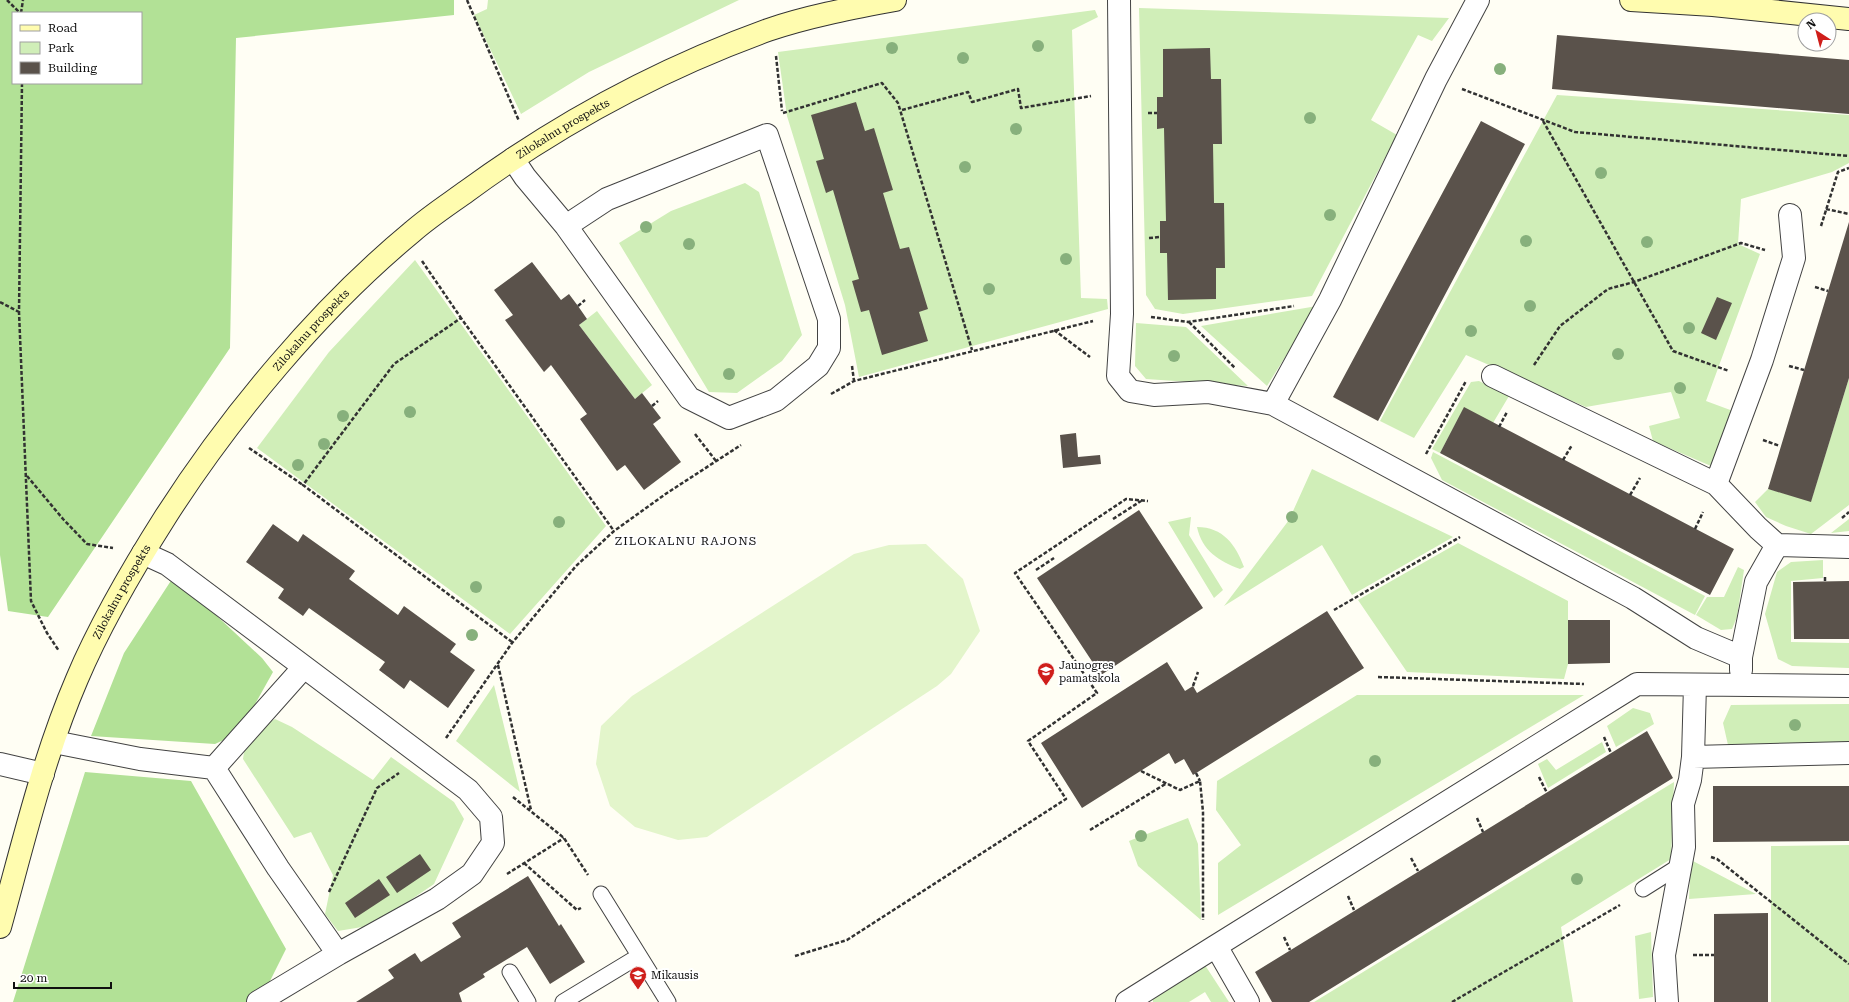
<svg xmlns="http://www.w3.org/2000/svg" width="1849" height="1002" viewBox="0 0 1849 1002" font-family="'Roboto Serif',serif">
  <rect width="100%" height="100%" fill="#fffef4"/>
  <!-- green -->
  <path fill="#d0eeb8" d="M488,0H739L589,72L521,114L474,15L487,9Z
    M1139,8L1449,18L1432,41L1418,35L1371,120L1397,135L1312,296L1183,314L1155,309L1146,295Z
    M1095,10L1098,17L1072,30L1081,298L1107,299L1108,309L859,377L845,305L787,116L778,52Z
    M1557,95L1849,115V163L1832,172L1741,199L1738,244L1760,254L1706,401L1733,411L1711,466L1653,441L1649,426L1680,418L1671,392L1586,407L1466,355L1414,438L1380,421Z
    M745,183L759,192L802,335L782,361L737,393L709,392L619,243L671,211Z
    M415,260L606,526L510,634L257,448L329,352Z
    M1317,306L1267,386L1201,326Z
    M597,311L652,385L635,399L579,325Z
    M1136,323L1186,327L1248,386L1146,379L1135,366Z
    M1849,378V505L1811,534L1786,526L1766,517L1755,502L1768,489L1811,501Z
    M1479,381L1509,396L1493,423L1464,408L1440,453L1432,449L1471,382Z
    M1433,452L1705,596L1695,615L1442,480L1431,458Z
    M1312,469L1453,537L1352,595L1322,545L1224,606L1289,520Z
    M1191,517L1189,535L1223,590L1214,598L1168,522Z
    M1849,519V531L1831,533Z
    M1197,527C1223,527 1236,545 1244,567L1240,569C1219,561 1202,551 1197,527Z
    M1458,543L1568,601V664L1564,679L1407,672L1358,600Z
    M1823,560V578L1791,581V642L1849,643V668L1792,666L1778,659L1765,614L1777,572L1791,562Z
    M1738,567L1744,570L1737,617L1732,629L1721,630L1696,615L1707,597H1724Z
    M494,685L520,792L456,741Z
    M1357,695H1584L1218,915V863L1241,845L1216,810L1217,781Z
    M1849,704V744L1728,745L1723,723L1731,705Z
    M1633,708L1650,713L1654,724L1616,747L1607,726Z
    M275,719L292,727L373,780L391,757L454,802L464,819L434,884L374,925L338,931L325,914L333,875L311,832L294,838L243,759C246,737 257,730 275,719Z
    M1602,742L1606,752L1548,788L1538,764L1547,759L1556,770Z
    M1674,782L1671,859L1561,927L1573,1002H1314Z
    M1188,818L1198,844L1201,920L1138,866L1129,841Z
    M1849,845V1002H1771V846Z
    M1691,860L1756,894L1689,899Z
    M1651,932L1653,997L1639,999L1635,936Z
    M1201,959L1229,1002H1211L1205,992L1189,1002H1153V989Z"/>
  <!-- forest -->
  <path fill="#b2e196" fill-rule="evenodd" d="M0,0H454V15L236,38L230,348L48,617L8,611L0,555ZM13,13H141V83H13Z
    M174,576L262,658L273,672L254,706L230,737L215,744L91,736L124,653Z
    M85,772L191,781L286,949L269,983L253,1002H13Z"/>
  <!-- pitch -->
  <path fill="#e3f5cb" d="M926,544L963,579L980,631L951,674L937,686L707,837L678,840L635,827L610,806L596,764L601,726L632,696L854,554L889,545Z"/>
  <!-- building -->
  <path fill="#5a524b" d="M1557,35L1849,60V114L1552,89Z
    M1210,48L1211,79H1221L1222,144H1213L1214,203H1224L1225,268H1216V299L1168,300L1167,253H1160V221H1166L1164,128L1157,129V97H1163V49Z
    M856,102L865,131L874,128L893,190L883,193L900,249L909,247L928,309L919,312L928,341L882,355L869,310L861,312L852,281L859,279L833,190L826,193L816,161L824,159L811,115Z
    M1481,121L1525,144L1378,421L1333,397Z
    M1849,222V378L1811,502L1768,489Z
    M532,262L561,300L569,294L578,306L587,319L579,325L635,399L642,393L661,418L653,424L681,462L644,490L625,465L617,471L580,419L587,414L551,365L544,372L505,320L513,315L494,290Z
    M1717,297L1732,303L1716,340L1701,333Z
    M1464,407L1734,549L1710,595L1440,453Z
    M1076,433L1078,457L1100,455L1101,464L1063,468L1060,435Z
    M1139,510L1203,608L1101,675L1037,578Z
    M273,524L298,542L303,534L355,571L349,579L398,615L404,606L456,644L450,652L475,670L448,708L410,680L404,689L391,679L379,670L385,662L309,608L303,616L278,598L284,589L246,562Z
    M1849,581V639H1794L1793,582Z
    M1327,611L1364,668L1193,775L1184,759L1175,764L1169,753L1082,808L1041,743L1167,662L1185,691L1193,686L1197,693Z
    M1568,620H1610V663L1568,664Z
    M1647,731L1673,778L1309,1002H1272L1255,972Z
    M1713,786H1849V841L1713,842Z
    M420,854L431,870L397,893L386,877Z
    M528,876L559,926L561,924L585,962L550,984L527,947L483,974L485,977L459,993L462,1002H356L394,978L388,970L415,953L421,962L461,937L452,923Z
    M379,879L390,895L355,918L345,903Z
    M1768,913V1002H1714V914Z"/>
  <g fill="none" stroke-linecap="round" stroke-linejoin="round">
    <!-- lane casing -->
    <g stroke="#434343" stroke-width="17">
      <path id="lane" d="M1643,889L1681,865
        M601,894L668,1002
        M510,972L528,1002
        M563,1002L639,956"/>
    </g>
    <!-- street casing -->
    <g stroke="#434343" stroke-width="24">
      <path id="street" d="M1119,0L1122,314L1118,376L1130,391L1154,395L1208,392L1273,404L1633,598L1696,638L1741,657
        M513,159L525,177L566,226L689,398L729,418L776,400L818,366L829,348V319L767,135L607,199L566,226
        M1493,376L1716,484L1758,528L1777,545L1849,547
        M1273,404L1330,300L1436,79L1478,0
        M1716,484L1762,360L1794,258L1790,215
        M143,553L167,564L468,790L491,817L493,843L472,874L437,899L338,954L278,868L214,768L304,667
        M1741,670V657L1756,582L1777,545
        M54,742L140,759L214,768
        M1693,757L1849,753
        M0,764L43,774
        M1216,946L1637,684L1849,686
        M258,1002L338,954
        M1127,1002L1216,946L1248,1002
        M1667,1002L1664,955L1684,847L1683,804L1690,780L1693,757L1695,685"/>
    </g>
    <!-- secondary casing -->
    <g stroke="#323232" stroke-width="24">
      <g id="secondary">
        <path d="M1631,0L1713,5L1849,19"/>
        <path id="s1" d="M0,927C23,844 43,758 77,679C101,622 133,568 166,516C231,415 319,309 412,232C429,217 449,204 467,191C560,123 660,69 768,30C809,16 853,8 895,0"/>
      </g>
    </g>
    <!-- path -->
    <path stroke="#323232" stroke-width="2.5" stroke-dasharray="4 2" stroke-linecap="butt" d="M7,0L20,13
      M467,0L519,121
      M21,13L23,0
      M776,56L782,111
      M22,83L19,312L31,601L47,633L59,651
      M1462,89L1575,132L1849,156
      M902,110L968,92L972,102L1018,89L1021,108L1091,96
      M783,113L882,83L898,103L972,350
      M1148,113H1157
      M1543,121L1673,351L1729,371
      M1826,209L1849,214
      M1821,226L1838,172L1849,168
      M1149,238L1160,237
      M422,261L461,318
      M1815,287L1828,291
      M0,302L19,312
      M578,306L585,300
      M1151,317L1188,322L1294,306
      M1189,322L1235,368
      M1054,330L1090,357
      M1534,365L1560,326L1608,289L1634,282L1741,243L1765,250
      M852,366L854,381
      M1789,366L1804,370
      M831,394L854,381L1093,321
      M652,406L658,401
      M1499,427L1507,412
      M695,434L716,461
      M1763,440L1780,446
      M249,448L303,485
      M1426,454L1466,381
      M1563,460L1572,445
      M27,476L63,519L87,544L113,548
      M1630,495L1640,478
      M1842,518L1849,512
      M1113,519L1141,501
      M1695,529L1703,512
      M1036,570L1054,558
      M1825,581V575
      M1334,610L1460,537
      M512,642L303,485L394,364L461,318L614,531
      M498,665L531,810
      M1378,677L1584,684
      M1193,686L1198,672
      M1604,737L1611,753
      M446,738L512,643L576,566L614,531L667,493L741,445
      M1141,771L1180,790L1200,781L1203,812V920
      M1196,773L1200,781
      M1539,777L1547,793
      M513,797L564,838L588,875
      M1477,818L1483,832
      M1090,830L1167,783
      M1711,857L1717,859L1849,964
      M1411,858L1418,871
      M524,863L577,910L581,908
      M507,874L564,838
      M329,892L377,788L399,773
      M1348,896L1354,910
      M1284,937L1290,950
      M1693,955H1714
      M795,956L847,940L1066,799L1028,741L1097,693L1015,573L1126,499L1148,501
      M1452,1002L1620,905"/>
    <!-- lane -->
    <use href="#lane" stroke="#fff" stroke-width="15"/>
    <!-- street -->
    <use href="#street" stroke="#fff" stroke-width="22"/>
    <!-- secondary -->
    <use href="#secondary" stroke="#fffcaf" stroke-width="22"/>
  </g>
  <!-- trees -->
  <g fill="#87b07c">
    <circle cx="1038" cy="46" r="6"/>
    <circle cx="892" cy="48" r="6"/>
    <circle cx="963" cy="58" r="6"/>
    <circle cx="1500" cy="69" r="6"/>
    <circle cx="1310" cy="118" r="6"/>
    <circle cx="1016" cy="129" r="6"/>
    <circle cx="965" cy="167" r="6"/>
    <circle cx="1601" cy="173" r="6"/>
    <circle cx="1330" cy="215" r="6"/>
    <circle cx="646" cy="227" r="6"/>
    <circle cx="1526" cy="241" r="6"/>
    <circle cx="1647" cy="242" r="6"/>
    <circle cx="689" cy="244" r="6"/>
    <circle cx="1066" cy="259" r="6"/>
    <circle cx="989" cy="289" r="6"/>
    <circle cx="1530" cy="306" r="6"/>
    <circle cx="1689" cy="328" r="6"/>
    <circle cx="1471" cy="331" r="6"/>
    <circle cx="1618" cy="354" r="6"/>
    <circle cx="1174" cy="356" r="6"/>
    <circle cx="729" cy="374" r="6"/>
    <circle cx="1680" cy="388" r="6"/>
    <circle cx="410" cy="412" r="6"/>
    <circle cx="343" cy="416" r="6"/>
    <circle cx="324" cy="444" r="6"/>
    <circle cx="298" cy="465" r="6"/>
    <circle cx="1292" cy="517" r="6"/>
    <circle cx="559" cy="522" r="6"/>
    <circle cx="476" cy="587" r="6"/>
    <circle cx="472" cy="635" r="6"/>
    <circle cx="1795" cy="725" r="6"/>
    <circle cx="1375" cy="761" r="6"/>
    <circle cx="1141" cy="836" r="6"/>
    <circle cx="1577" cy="879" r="6"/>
  </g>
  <!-- icons -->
  <defs>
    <g id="school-pin" transform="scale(0.9)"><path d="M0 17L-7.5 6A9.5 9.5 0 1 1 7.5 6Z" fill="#cf1e1a" stroke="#fff"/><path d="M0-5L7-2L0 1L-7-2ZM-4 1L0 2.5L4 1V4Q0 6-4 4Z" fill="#fff"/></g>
  </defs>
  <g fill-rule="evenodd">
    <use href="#school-pin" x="1046" y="671"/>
    <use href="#school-pin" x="638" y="975"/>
  </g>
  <g text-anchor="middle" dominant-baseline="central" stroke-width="4" stroke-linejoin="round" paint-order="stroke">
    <!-- street labels -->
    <g font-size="11" fill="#101010" stroke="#fff">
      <text stroke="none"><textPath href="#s1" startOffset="1006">Zilokalnu prospekts</textPath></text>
      <text stroke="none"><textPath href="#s1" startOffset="682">Zilokalnu prospekts</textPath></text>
      <text stroke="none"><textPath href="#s1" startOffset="358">Zilokalnu prospekts</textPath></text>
    </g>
    <!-- poi labels -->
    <g font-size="11" fill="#101010" stroke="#fff" text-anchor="start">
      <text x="1059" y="665">Jaunogres<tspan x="1059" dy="13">pamatskola</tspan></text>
      <text x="651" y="975">Mikausis</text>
    </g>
    <!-- neighbourhood labels -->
    <g font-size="12" letter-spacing="1" fill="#101010" stroke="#fff">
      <text x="686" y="541">ZILOKALNU RAJONS</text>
    </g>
  </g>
  <!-- legend -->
  <rect x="12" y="12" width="130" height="72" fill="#ffffff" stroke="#9f9f9f"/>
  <rect x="20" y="25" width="20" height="6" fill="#fffcaf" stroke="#9f9f9f"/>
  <text x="48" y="32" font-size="12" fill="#101010">Road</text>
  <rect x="20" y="42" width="20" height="12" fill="#d0eeb8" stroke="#9f9f9f"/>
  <text x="48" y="52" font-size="12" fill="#101010">Park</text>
  <rect x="20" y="62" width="20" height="12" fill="#5a524b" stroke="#9f9f9f"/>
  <text x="48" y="72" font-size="12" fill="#101010">Building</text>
  <!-- north arrow -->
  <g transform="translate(1817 32) rotate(324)"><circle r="19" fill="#ffffff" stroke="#9f9f9f"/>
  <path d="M0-3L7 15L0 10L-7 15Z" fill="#cf1e1a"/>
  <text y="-6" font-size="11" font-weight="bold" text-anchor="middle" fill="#101010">N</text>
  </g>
  <!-- scale -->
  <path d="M14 982v6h97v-6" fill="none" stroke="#101010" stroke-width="2"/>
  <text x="20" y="982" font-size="12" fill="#101010" stroke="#ffffff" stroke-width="3" paint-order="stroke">20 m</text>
</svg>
